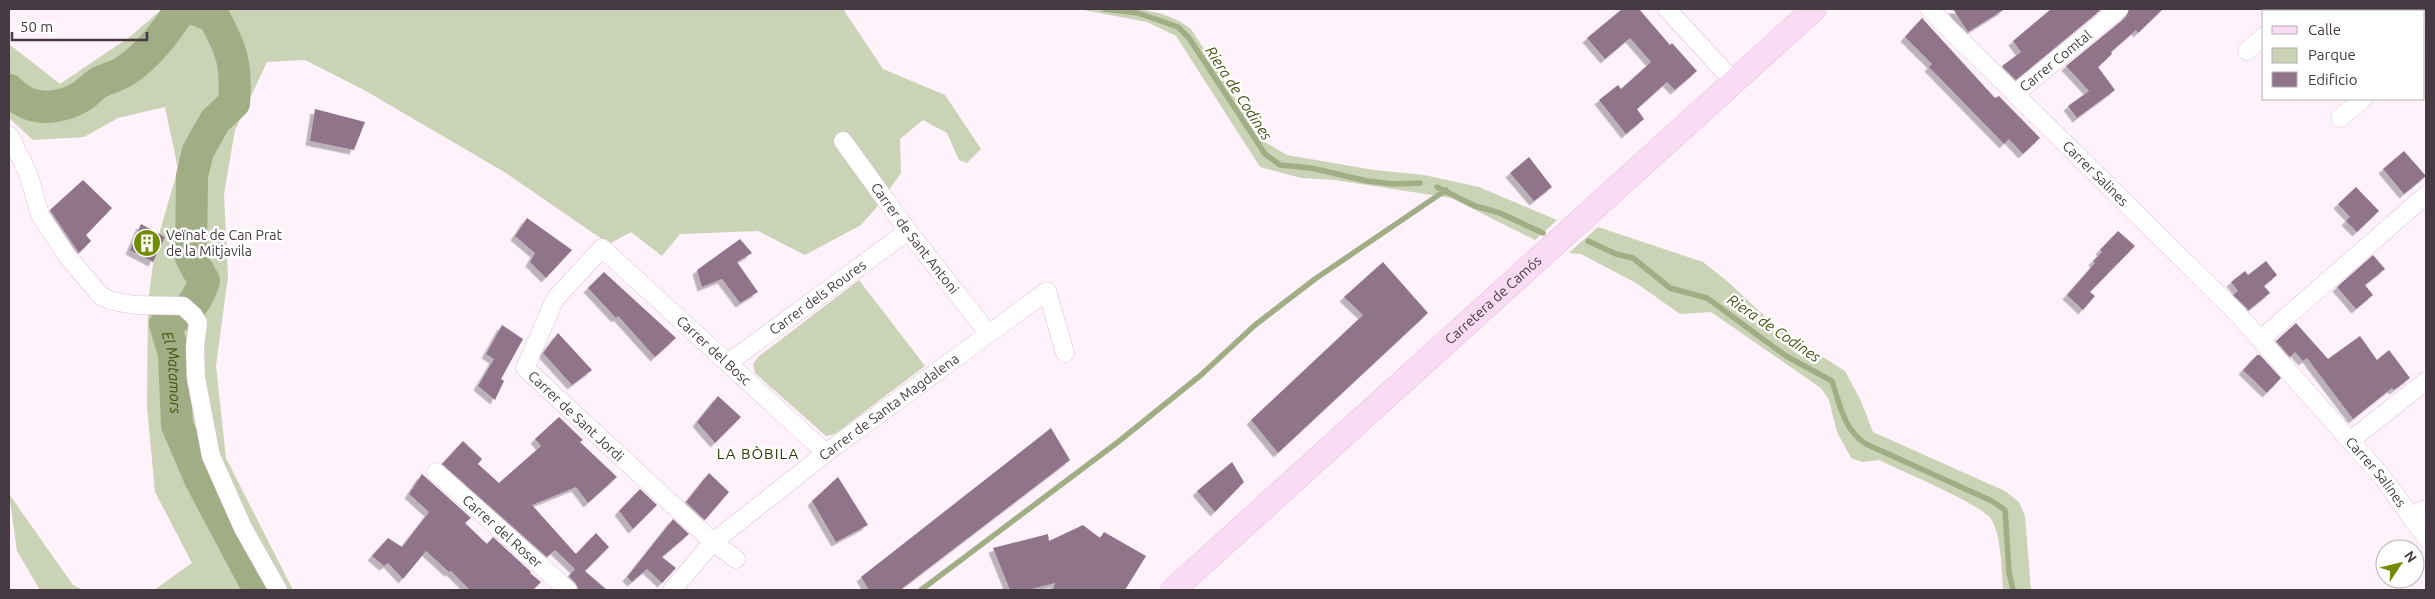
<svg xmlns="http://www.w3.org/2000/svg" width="2435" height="599" viewBox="0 0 2435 599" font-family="Ubuntu,sans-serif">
  <defs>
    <filter id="shadow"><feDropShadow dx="-4.5" dy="4.5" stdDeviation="0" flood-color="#0004"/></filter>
  </defs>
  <rect width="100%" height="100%" fill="#fff2fb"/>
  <!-- green -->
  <path fill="#cad3b5" d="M162,9H843L883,69L945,95L981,149L967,163L959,160L947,133L923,120L900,139L901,173L876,208L861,225L805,255L758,231L680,234L662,256L631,232L609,244L506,173L364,90L305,60L267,62L235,130L224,194L228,276L216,366L226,458L293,590H154L192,563L155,492L147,406L148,304L155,248L178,169L165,107L118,118L84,137L33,140L9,118V44L60,84L131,36Z
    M1078,9C1117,9 1158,3 1191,29L1263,141L1287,155L1374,170L1424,175L1479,187L1557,220L1535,240L1451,198L1335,180L1301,178L1260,167L1176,36L1147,22Z
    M1598,227L1703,262L1727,281L1775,326L1845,371L1861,401L1873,432L2005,491L2019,502L2025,516L2031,590H2003C2002,572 2001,533 1991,519C1981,504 1899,470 1879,460L1862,462L1851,458L1837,432L1829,400L1821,388L1711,312L1680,314L1636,283L1581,254L1569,253Z
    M859,280L925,366L835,434L826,436L755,373L753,364L758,357Z
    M9,494L73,585L84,590H40L17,551Z"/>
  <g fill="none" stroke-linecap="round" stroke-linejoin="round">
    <!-- stream -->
    <path stroke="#a1ad84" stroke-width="5.5" d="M1104,9L1138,13L1178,27L1189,38L1265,154L1280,165L1311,168L1367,181L1394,184L1420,183
      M1437,187L1475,206L1500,213L1543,233
      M1588,241L1616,254L1633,258L1670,288L1707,298L1786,356L1832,381C1840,405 1844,430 1866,444L1992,501L2005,510L2009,572L2013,590
      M156,311H160L165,324
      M921,590L1118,442L1201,375L1255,325L1315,279L1446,190"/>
    <!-- river -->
    <g stroke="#a1ad84" stroke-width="32">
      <path id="s1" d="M194,9L214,17C232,50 237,65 234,103L215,121L198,151L192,176L191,258L204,281C196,306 187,312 165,324L174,354L177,425L200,479L259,590"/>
      <path d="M9,90C29,111 54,111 79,98C87,94 92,86 100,82C108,78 117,76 125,71C149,55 165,33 181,9"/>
    </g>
  </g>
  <!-- building -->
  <path fill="#90758a" filter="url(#shadow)" d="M1622,9H1639L1670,45L1672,43L1697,71L1675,90L1667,82L1637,109L1644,119L1626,134L1599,100L1618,85L1621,89L1651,62L1630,38L1605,59L1587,38Z
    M1953,9H2005L1968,32Z
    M2051,9H2102L2016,80L2002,66L2021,52L2013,41Z
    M2129,9H2163L2138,33L2136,30L2111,52L2112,54L2098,67L2115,90L2077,118L2068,106L2089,91L2066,66L2126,17Z
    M1922,18L1995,98L1999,96L2040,138L2023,154L2009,139L2004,144L1929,67L1932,64L1905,37Z
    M315,109L365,122L354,150L310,141Z
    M2404,151L2426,176L2404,194L2383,169Z
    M1529,157L1552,187L1534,201L1510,173Z
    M83,180L112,208L86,235L91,241L79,253L50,210Z
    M2356,187L2379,211L2357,232L2346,221L2350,217L2338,204Z
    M527,218L572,250L546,278L530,262L535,253L515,236Z
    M141,224L165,237L153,262L130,250Z
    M2118,231L2135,246L2090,292L2095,296L2083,310L2067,295L2095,263L2093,261L2102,252L2100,250Z
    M740,239L752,253L737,262L758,292L740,303L722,279L702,287L697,270Z
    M2373,255L2385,269L2365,285L2373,295L2356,309L2337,287Z
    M2266,261L2277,275L2264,286L2270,293L2249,310L2233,295L2238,291L2231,282L2245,271L2248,275Z
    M1383,262L1428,313L1278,453L1251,420L1363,315L1344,297Z
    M604,272L676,338L655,357L618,316L616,318L588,288Z
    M2296,323L2328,359L2360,336L2377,360L2389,350L2410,378L2394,390L2392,388L2353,419L2307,358L2303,361L2295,352L2290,357L2276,341Z
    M502,325L523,339L501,379L504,381L495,400L478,386L494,359L486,354Z
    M558,333L592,370L572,385L543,353Z
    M2257,355H2260L2281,378L2267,393L2243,370Z
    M718,396L741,417L715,443L697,422Z
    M559,417L583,440L580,442L617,477L588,503L576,487L532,505L576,554L596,533L609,547L585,571L607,590H579L575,582L569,576L575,569L555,550L547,557L442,464L463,441L482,459L478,464L499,483L541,446L535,439Z
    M1051,428L1070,460L900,590H869L861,577Z
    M1232,462L1244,482L1215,512L1197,491Z
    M709,473L729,492L705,520L686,502Z
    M422,474L471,518L465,523L487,544L493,537L531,572L530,573L541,582L533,590H470L451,571L449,572L426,551L403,579L388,563L384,566L372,556L388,538L402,547L429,512L409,494Z
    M838,477L868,525L836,542L812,501Z
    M640,489L657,505L633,529L619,511Z
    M673,519L689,534L662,557L676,568L662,583L647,569L632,582L627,577Z
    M1083,525L1100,538L1104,532L1146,556L1125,590H1053L1055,583L1028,590H1010L993,548L1048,534L1049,541Z"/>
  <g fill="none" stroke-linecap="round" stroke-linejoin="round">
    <!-- street casing -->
    <g stroke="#dfc2d8" stroke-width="19">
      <g id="street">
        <path d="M1667,9L1735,83"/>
        <path id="s2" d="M1929,9L2236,312L2384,479L2426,538"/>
        <path d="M2292,11L2295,9"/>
        <path d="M2424,47L2426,45"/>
        <path d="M2247,51L2264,36"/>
        <path id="s3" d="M2016,93L2119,9"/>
        <path d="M2340,118L2363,99"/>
        <path d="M9,135L28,173L40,215L68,257L101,296L112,301L135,305L183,306L194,316L198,323L195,346L196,378L211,456L243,528L278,590"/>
        <path id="s4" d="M843,141L908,231L988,333"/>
        <path d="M2261,339L2426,195"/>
        <path id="s5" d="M728,363L908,231"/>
        <path d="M2351,440L2426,381"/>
        <path id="s6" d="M436,472L568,590"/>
        <path d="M2412,515L2426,509"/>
        <path id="s7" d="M736,559L713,542L525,368L555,299L602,248L826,453"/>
        <path id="s8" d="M672,590L713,542L826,453L1047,291L1065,353"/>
      </g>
    </g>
    <!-- secondary casing -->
    <g stroke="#dfc2d8" stroke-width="25">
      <g id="secondary">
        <path d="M2411,9L2414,11"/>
        <path id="s9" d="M1173,590L1814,9"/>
      </g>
    </g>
    <!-- street -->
    <use href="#street" stroke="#fff" stroke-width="18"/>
    <!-- secondary -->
    <use href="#secondary" stroke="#f9dcf3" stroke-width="24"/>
  </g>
  <!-- icons -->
  <defs>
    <g id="building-disc" transform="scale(1.4375)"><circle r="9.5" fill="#728c01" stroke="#fff"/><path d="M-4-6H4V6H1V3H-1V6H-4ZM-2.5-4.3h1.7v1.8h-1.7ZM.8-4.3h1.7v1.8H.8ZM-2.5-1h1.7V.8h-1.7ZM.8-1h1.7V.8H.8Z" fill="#fff"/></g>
  </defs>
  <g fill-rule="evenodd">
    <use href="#building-disc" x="147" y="243"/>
  </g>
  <g text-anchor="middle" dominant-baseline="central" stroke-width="5" stroke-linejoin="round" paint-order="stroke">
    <!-- street labels -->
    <g font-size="14" fill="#453942" stroke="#fff">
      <text stroke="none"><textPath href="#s3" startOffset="51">Carrer Comtal</textPath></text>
      <text stroke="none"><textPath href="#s2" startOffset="234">Carrer Salines</textPath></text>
      <text stroke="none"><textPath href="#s4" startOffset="121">Carrer de Sant Antoni</textPath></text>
      <text stroke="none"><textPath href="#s5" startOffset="111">Carrer dels Roures</textPath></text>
      <text stroke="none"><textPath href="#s9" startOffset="432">Carretera de Camós</textPath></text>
      <text stroke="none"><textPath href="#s7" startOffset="581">Carrer del Bosc</textPath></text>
      <text stroke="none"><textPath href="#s8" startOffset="285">Carrer de Santa Magdalena</textPath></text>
      <text transform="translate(576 416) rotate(43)">Carrer de Sant Jordi</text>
      <text stroke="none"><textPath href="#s2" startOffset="644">Carrer Salines</textPath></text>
      <text stroke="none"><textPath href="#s6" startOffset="89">Carrer del Roser</textPath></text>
    </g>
    <!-- poi labels -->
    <g font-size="14" fill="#453942" stroke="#fff" text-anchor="start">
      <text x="166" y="235">Veïnat de Can Prat<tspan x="166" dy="16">de la Mitjavila</tspan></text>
    </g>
    <!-- water labels -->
    <g font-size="15" font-style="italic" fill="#435211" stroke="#fff">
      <text transform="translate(1239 93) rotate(57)">Riera de Codines</text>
      <text transform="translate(1774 328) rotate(34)">Riera de Codines</text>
      <text stroke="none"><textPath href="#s1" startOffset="416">El Matamors</textPath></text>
    </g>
    <!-- neighbourhood labels -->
    <g font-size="15" letter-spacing="1" fill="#2e3a00" stroke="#fff">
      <text x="758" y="453">LA BÒBILA</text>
    </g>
  </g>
  <!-- border -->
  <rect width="2435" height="599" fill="none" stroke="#453942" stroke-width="20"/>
  <!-- legend -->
  <rect x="2262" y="10" width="162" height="90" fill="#ffffff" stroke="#b5b0b3"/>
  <rect x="2272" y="26" width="25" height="8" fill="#f9dcf3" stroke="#b5b0b3"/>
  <text x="2308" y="35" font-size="15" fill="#453942">Calle</text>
  <rect x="2272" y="48" width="25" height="15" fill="#cad3b5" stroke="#b5b0b3"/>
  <text x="2308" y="60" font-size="15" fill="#453942">Parque</text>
  <rect x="2272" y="72" width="25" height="15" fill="#90758a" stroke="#b5b0b3"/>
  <text x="2308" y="85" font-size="15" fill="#453942">Edificio</text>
  <!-- north arrow -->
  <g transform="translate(2400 564) rotate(55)"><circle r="24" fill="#ffffff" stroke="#b5b0b3"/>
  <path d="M0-4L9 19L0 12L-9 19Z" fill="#728c01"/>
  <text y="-8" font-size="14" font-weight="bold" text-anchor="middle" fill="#453942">N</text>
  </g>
  <!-- scale -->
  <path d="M12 32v8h135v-8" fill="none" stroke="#453942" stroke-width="2.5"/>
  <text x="20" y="32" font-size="15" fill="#453942" stroke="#ffffff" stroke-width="4" paint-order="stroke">50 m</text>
</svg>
